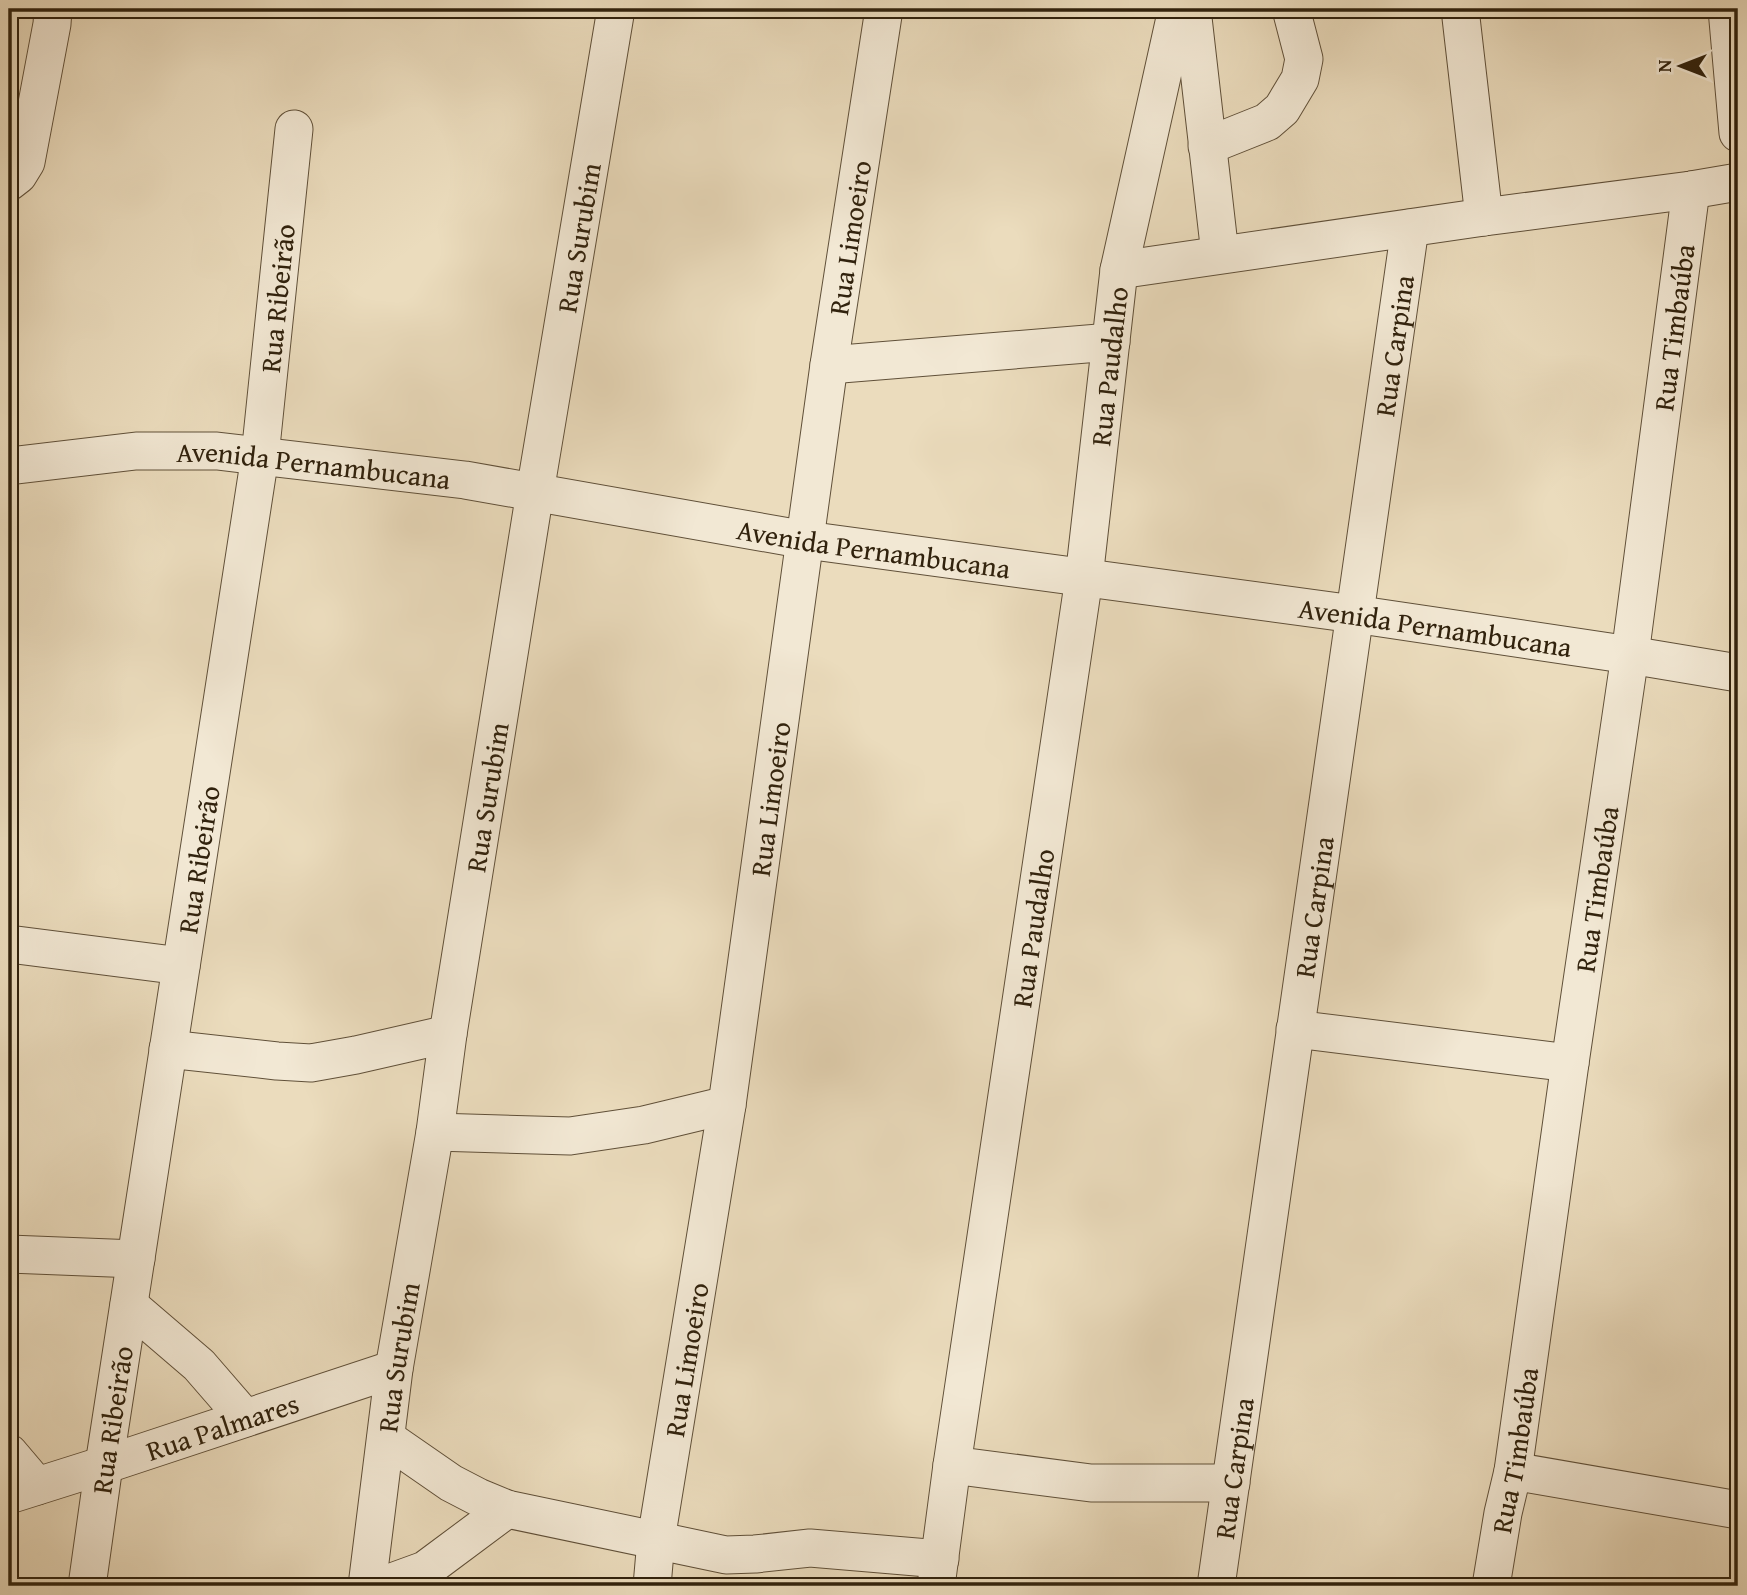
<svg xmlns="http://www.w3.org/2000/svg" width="1747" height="1595" viewBox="0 0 1747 1595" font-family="'Gentium Book Plus',serif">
  <rect width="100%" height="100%" fill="#ebdcbd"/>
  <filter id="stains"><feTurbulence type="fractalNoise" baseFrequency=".00286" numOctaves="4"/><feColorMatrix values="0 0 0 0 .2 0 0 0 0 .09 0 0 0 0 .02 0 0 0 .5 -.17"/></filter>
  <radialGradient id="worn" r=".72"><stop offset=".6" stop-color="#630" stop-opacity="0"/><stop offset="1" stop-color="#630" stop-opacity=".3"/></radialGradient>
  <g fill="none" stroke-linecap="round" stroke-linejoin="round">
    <!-- minor casing -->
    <g stroke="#605039" stroke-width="39">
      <g id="minor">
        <path d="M1192,9L1220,254"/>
        <path d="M1460,9L1484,217"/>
        <path d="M1727,9L1738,133"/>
        <path d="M1207,146L1267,122L1282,109L1300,79L1304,59L1291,9"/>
        <path d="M9,182L18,175L26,162L52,24L53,9"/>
        <path d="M1119,270L1484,217L1691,190L1738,182"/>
        <path d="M829,365L1111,342"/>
        <path id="s1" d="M9,466L136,451H217L465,480L806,540L1354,614L1630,655L1738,673"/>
        <path d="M9,944L181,966"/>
        <path d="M1295,1029L1570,1063"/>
        <path d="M168,1049L277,1061L311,1063L356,1055L448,1034"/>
        <path d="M435,1132L570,1136L644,1125L727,1105"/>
        <path d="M9,1254L136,1259"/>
        <path d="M129,1305L199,1365L245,1418"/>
        <path d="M386,1438L451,1483L478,1497L507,1509L726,1555L755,1554L810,1548L940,1559"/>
        <path d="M9,1453L37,1486"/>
        <path d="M952,1465L1091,1483H1231"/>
        <path d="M1513,1471L1738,1510"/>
        <path id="s2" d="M9,1495L104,1465L394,1369"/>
        <path id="s3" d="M87,1586L104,1465L260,456L294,129"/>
        <path id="s4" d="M367,1586L394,1369L435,1132L448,1034L535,492L616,9"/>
        <path d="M381,1586L425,1570L507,1509"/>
        <path id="s5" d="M652,1586L656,1540L727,1105L829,365L884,9"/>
        <path id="s6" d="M936,1586L952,1465L1084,578L1119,270L1177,9"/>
        <path id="s7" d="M1216,1586L1410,228"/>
        <path id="s8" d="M1491,1586L1503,1513L1513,1471L1570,1063L1630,655L1691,190"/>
      </g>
    </g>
    <!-- minor -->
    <use href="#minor" stroke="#f2e8d4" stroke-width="37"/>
  </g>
  <g text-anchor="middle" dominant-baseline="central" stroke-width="5" stroke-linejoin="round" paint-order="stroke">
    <!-- street labels -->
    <g font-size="28" fill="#31220d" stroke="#f2e8d4">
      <text stroke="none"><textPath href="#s5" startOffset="1363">Rua Limoeiro</textPath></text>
      <text stroke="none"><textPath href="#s4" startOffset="1365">Rua Surubim</textPath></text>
      <text stroke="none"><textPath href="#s3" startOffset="1302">Rua Ribeirão</textPath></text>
      <text stroke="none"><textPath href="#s8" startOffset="1272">Rua Timbaúba</textPath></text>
      <text stroke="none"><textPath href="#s7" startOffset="1253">Rua Carpina</textPath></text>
      <text stroke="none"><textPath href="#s6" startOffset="1232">Rua Paudalho</textPath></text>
      <text stroke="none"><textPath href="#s1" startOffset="306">Avenida Pernambucana</textPath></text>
      <text stroke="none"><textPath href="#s1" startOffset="873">Avenida Pernambucana</textPath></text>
      <text stroke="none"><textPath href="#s1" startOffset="1440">Avenida Pernambucana</textPath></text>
      <text stroke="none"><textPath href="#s4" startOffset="798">Rua Surubim</textPath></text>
      <text stroke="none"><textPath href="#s5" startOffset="796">Rua Limoeiro</textPath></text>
      <text stroke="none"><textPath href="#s3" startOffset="735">Rua Ribeirão</textPath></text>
      <text stroke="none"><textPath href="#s8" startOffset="705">Rua Timbaúba</textPath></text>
      <text stroke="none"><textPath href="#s7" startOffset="686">Rua Carpina</textPath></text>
      <text stroke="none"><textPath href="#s6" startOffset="665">Rua Paudalho</textPath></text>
      <text stroke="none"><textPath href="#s4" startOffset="231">Rua Surubim</textPath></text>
      <text stroke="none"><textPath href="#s5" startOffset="229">Rua Limoeiro</textPath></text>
      <text stroke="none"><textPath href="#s3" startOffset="168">Rua Ribeirão</textPath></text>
      <text stroke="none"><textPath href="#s2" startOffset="224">Rua Palmares</textPath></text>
      <text stroke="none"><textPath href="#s8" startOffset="138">Rua Timbaúba</textPath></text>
      <text stroke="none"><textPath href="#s7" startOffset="119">Rua Carpina</textPath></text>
    </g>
  </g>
  <!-- margin -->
  <rect width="1747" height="1595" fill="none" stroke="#ebdcbd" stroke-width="35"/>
  <rect x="10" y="10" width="1726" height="1574" fill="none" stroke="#31220d" stroke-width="3.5"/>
  <rect x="18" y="18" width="1712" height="1560" fill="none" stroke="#31220d" stroke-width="2"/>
  <!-- north arrow -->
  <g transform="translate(1681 66) rotate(270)" stroke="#f2e8d4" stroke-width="5" paint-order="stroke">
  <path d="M0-5L12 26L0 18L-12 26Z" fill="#31220d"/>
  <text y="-10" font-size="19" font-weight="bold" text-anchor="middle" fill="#31220d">N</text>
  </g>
  <rect width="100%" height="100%" filter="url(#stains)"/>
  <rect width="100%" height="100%" fill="url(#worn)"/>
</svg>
